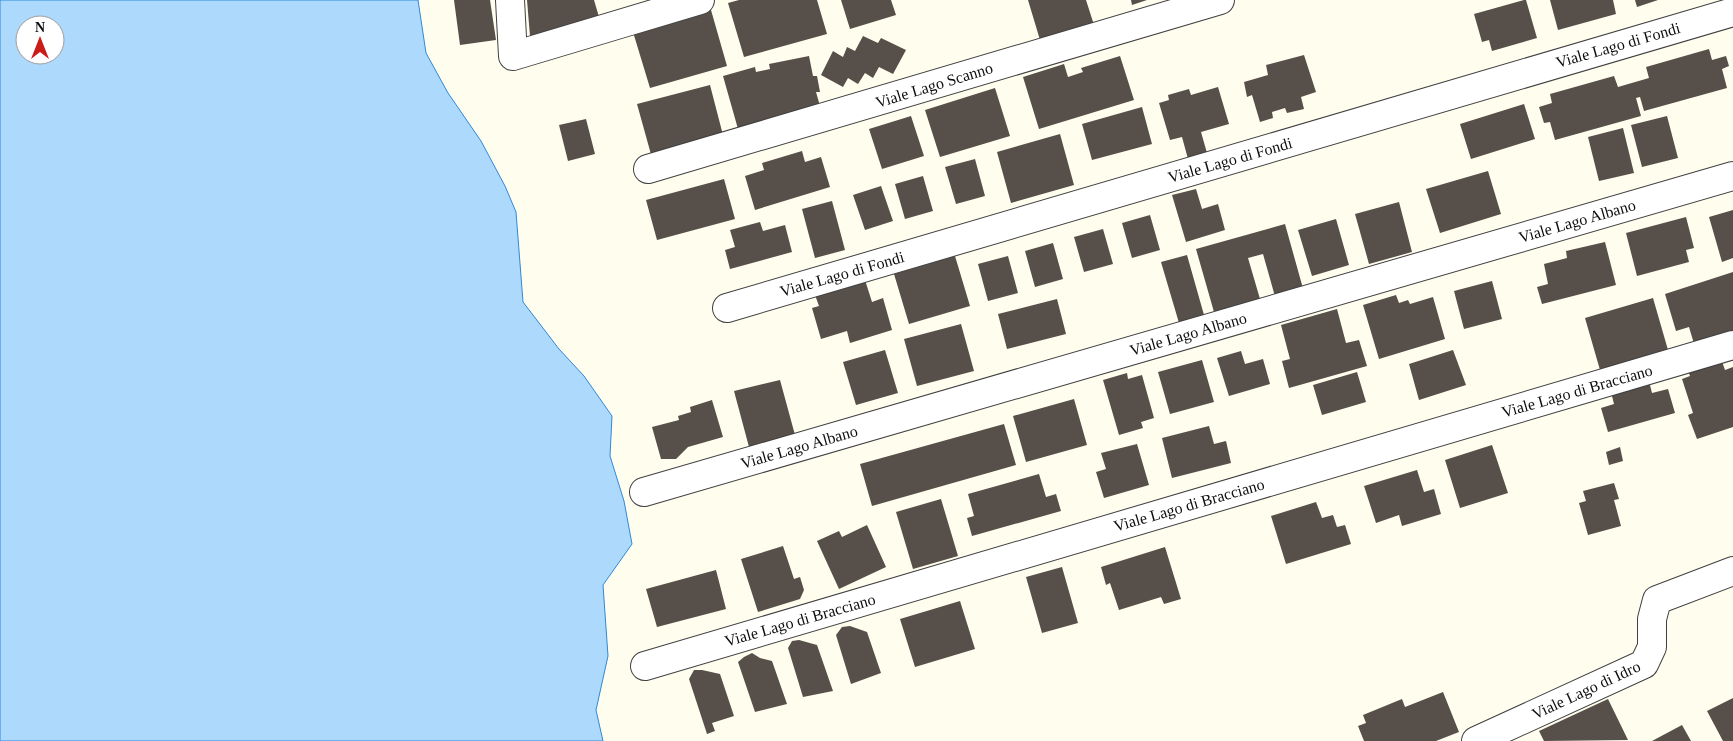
<svg xmlns="http://www.w3.org/2000/svg" width="1733" height="741" viewBox="0 0 1733 741" font-family="Georgia,serif">
  <rect width="100%" height="100%" fill="#fffdee"/>
  <!-- water -->
  <path fill="#add9fc" stroke="#2d89da" fill-rule="evenodd" d="M0,0H418L426,53L448,93L481,141L505,186L516,212L523,302L559,349L584,376L612,416L610,456L624,501L632,544L603,585L608,656L596,710L603,741H0ZM25,25H55V55H25Z"/>
  <!-- building -->
  <path fill="#574f49" d="M454,0H490L496,40L460,45Z
    M527,0H594L599,17L530,36Z
    M739,0H817L827,34L744,57L728,3Z
    M841,0H891L896,15L850,29Z
    M1028,0H1086L1094,25L1040,40Z
    M1131,0H1147L1132,5Z
    M1524,0H1526L1537,38L1492,51L1489,40L1482,42L1474,14Z
    M1550,0H1613L1616,14L1558,30Z
    M1635,0H1658L1637,7Z
    M711,10L727,66L650,88L633,32Z
    M863,36L878,43L881,38L906,50L893,74L879,67L873,78L865,73L858,84L848,78L843,87L821,75L833,51L843,57L847,47L855,51Z
    M1709,49L1712,60L1726,56L1729,66L1722,69L1727,88L1644,111L1640,97L1636,98L1641,116L1555,140L1550,122L1544,123L1539,107L1552,103L1550,94L1614,76L1618,87L1649,78L1646,67Z
    M1304,55L1316,92L1301,97L1304,109L1287,113L1285,108L1272,112L1273,118L1260,122L1252,95L1247,97L1244,82L1268,75L1266,65Z
    M809,56L813,76H817L820,92H816L820,106L738,129L723,76L755,67L756,72L770,69L769,64Z
    M1120,56L1134,100L1039,129L1023,77L1064,64L1068,77L1083,72L1081,68Z
    M710,85L724,139L652,158L637,104Z
    M1218,87L1229,124L1201,132L1207,153L1188,159L1182,137L1170,140L1159,103L1169,100L1168,95L1189,89L1191,95Z
    M995,88L1010,136L940,157L925,110Z
    M1524,104L1535,139L1471,159L1460,124Z
    M1142,107L1152,144L1092,160L1082,124Z
    M911,116L924,156L882,169L869,129Z
    M1667,116L1678,158L1642,167L1631,125Z
    M586,119L595,154L568,161L559,125Z
    M1623,128L1634,173L1599,181L1588,137Z
    M1060,134L1074,185L1011,203L997,152Z
    M802,151L805,162L821,157L830,187L755,210L745,176L764,170L762,163Z
    M975,159L985,196L956,204L945,167Z
    M1488,171L1501,214L1440,233L1426,189Z
    M923,176L933,211L905,219L895,184Z
    M724,179L735,219L657,240L646,200Z
    M881,186L893,221L865,230L853,195Z
    M1196,189L1202,209L1218,204L1225,230L1186,242L1172,195Z
    M832,201L845,250L815,258L802,209Z
    M1399,202L1412,252L1369,264L1355,214Z
    M1733,210V258L1722,262L1709,217Z
    M1150,215L1160,250L1132,258L1122,223Z
    M1686,217L1694,248L1686,250L1689,262L1637,276L1626,233Z
    M1336,219L1349,265L1312,276L1298,230Z
    M760,222L763,231L785,225L792,252L730,269L725,250L735,247L730,230Z
    M1285,224L1304,292L1276,300L1263,254L1248,258L1260,299L1214,312L1196,249Z
    M1103,229L1113,264L1084,272L1074,237Z
    M1605,242L1616,285L1542,304L1537,287L1548,284L1544,264L1567,258L1566,251Z
    M1053,243L1063,279L1035,287L1025,251Z
    M1187,255L1204,315L1179,323L1161,262Z
    M955,256L970,306L909,324L894,274Z
    M1008,256L1018,293L988,301L978,264Z
    M1733,272V336L1695,347L1689,327L1676,331L1665,294Z
    M865,280L872,302L883,298L892,330L850,343L847,331L821,339L812,308L819,306L815,295Z
    M1492,281L1502,319L1464,329L1454,291Z
    M1396,295L1399,303L1408,300L1410,304L1433,297L1445,339L1379,359L1363,305Z
    M1653,298L1668,350L1600,370L1585,318Z
    M1057,299L1066,334L1007,349L998,314Z
    M1337,309L1346,343L1359,340L1367,366L1289,388L1282,361L1290,359L1281,325Z
    M961,324L974,371L917,386L904,339Z
    M885,350L898,393L856,405L843,362Z
    M1453,350L1466,385L1419,400L1409,364Z
    M1241,351L1245,364L1263,359L1270,384L1229,396L1217,358Z
    M1720,356L1725,370L1733,367V427L1697,439L1688,415L1693,413L1682,379L1690,376L1687,368Z
    M1202,360L1214,402L1170,414L1158,372Z
    M1357,372L1366,402L1322,415L1313,385Z
    M1127,373L1128,379L1142,375L1154,418L1141,422L1143,428L1119,435L1103,380Z
    M780,380L795,435L749,447L734,391Z
    M1649,381L1652,393L1668,389L1675,413L1608,432L1601,408L1614,404L1611,392Z
    M1074,399L1087,445L1026,462L1013,416Z
    M712,400L723,437L688,447L676,459H661L652,427L679,420L678,416L691,412L690,407Z
    M1004,424L1016,465L872,506L860,464Z
    M1209,426L1214,444L1226,441L1231,463L1172,478L1162,438Z
    M1137,444L1149,485L1104,498L1096,472L1106,469L1101,453Z
    M1492,445L1508,493L1460,508L1445,460Z
    M1620,447L1623,461L1609,465L1606,452Z
    M1417,470L1424,492L1434,489L1441,514L1402,526L1399,515L1376,523L1364,486Z
    M1039,474L1046,497L1056,494L1061,511L972,536L967,518L974,516L968,494Z
    M1614,483L1619,499L1614,500L1621,526L1588,535L1579,503L1586,501L1583,491Z
    M941,499L958,556L913,569L896,512Z
    M1316,502L1322,518L1333,515L1337,527L1345,525L1351,544L1286,564L1271,516Z
    M867,525L886,567L839,589L817,541L839,531L842,537Z
    M783,546L794,579L800,577L804,590L800,599L758,612L741,559Z
    M1165,547L1181,599L1164,604L1161,597L1119,610L1110,583L1106,585L1101,567Z
    M1062,567L1078,623L1042,633L1026,577Z
    M716,570L726,609L657,627L646,589Z
    M960,601L975,649L915,667L900,619Z
    M850,626L867,632L881,673L851,684L836,635L842,627Z
    M799,640L817,645L833,691L803,697L788,648L792,641Z
    M752,653L760,658L772,661L787,704L755,712L738,662L744,657Z
    M694,670H702L720,674L734,716L712,723L715,731L707,734L689,679Z
    M1443,692L1459,732L1436,741H1364L1358,726L1366,723L1363,715L1402,699L1405,707Z
    M1733,698V741H1723L1707,711Z
    M1608,699L1628,740L1544,741L1539,731Z
    M1682,725L1691,741H1652Z"/>
  <g fill="none" stroke-linecap="round" stroke-linejoin="round">
    <!-- street casing -->
    <g stroke="#404040" stroke-width="30">
      <path id="street" d="M510,0L513,56L700,0
        M648,169L1220,0
        M727,308L1733,12
        M644,492L1733,176
        M645,666L1733,345
        M1476,741L1644,664L1652,647V619L1657,600L1733,571"/>
    </g>
    <!-- street -->
    <use href="#street" stroke="#fff" stroke-width="28"/>
  </g>
  <g text-anchor="middle" dominant-baseline="central" stroke-width="5" stroke-linejoin="round" paint-order="stroke">
    <!-- street labels -->
    <g font-size="16" fill="#0d0d0d" stroke="#fff">
      <text transform="translate(1618 45) rotate(-16)">Viale Lago di Fondi</text>
      <text transform="translate(934 85) rotate(-17)">Viale Lago Scanno</text>
      <text transform="translate(1230 160) rotate(-16)">Viale Lago di Fondi</text>
      <text transform="translate(1577 221) rotate(-16)">Viale Lago Albano</text>
      <text transform="translate(842 274) rotate(-16)">Viale Lago di Fondi</text>
      <text transform="translate(1188 334) rotate(-16)">Viale Lago Albano</text>
      <text transform="translate(1577 391) rotate(-16)">Viale Lago di Bracciano</text>
      <text transform="translate(799 447) rotate(-16)">Viale Lago Albano</text>
      <text transform="translate(1189 505) rotate(-16)">Viale Lago di Bracciano</text>
      <text transform="translate(800 620) rotate(-16)">Viale Lago di Bracciano</text>
      <text transform="translate(1586 690) rotate(-25)">Viale Lago di Idro</text>
    </g>
  </g>
  <!-- north arrow -->
  <g transform="translate(40 40)"><circle r="24" fill="#ffffff" stroke="#9e9e9e"/>
  <path d="M0-4L9 19L0 12L-9 19Z" fill="#ca1c18"/>
  <text y="-8" font-size="14" font-weight="bold" text-anchor="middle" fill="#0d0d0d">N</text>
  </g>
</svg>
